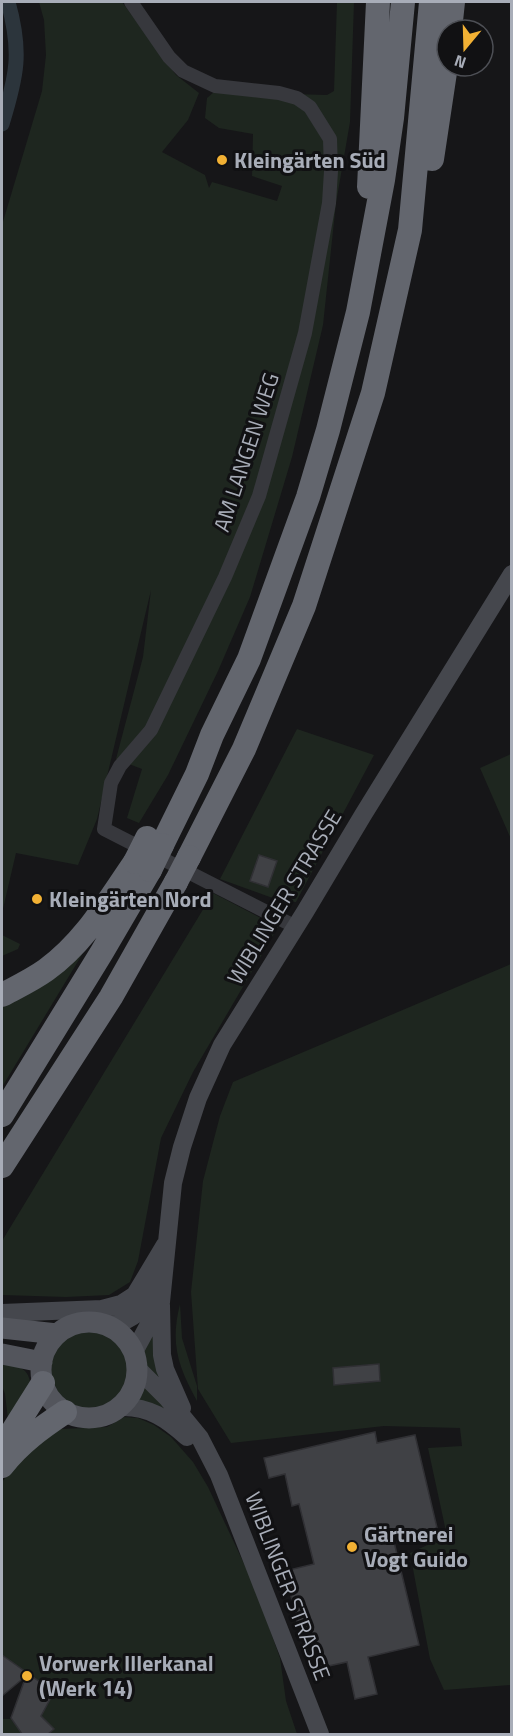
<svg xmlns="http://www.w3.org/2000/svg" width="513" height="1736" viewBox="0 0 513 1736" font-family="'Titillium Web',sans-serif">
  <rect width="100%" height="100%" fill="#161618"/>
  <!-- green -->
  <path fill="#1e261f" d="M39,2H122L176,75L199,93L188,120L162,152L205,175L209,188L212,182L277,201L282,186L252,176L253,134L219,128L205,118L207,98L214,92L327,95L334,91L337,2H354L350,122L336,203L323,325L292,457L250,597L218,671L168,775L139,823L127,818L142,769L116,759L143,657L151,590L97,819L78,865L16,853L2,913V225L42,91L46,55L44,20Z
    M297,729L374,755L296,902L281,901L220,879Z
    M511,754V839L480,768Z
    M213,893L278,927L193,1072L161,1138L138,1261L130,1282L109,1295L66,1297L2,1295V1241Z
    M2,935L20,944L18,949L2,956Z
    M83,953L2,1087V1003Z
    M511,964V1685L444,1690L430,1659L410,1553L447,1536L428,1448L462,1446L460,1428L384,1426L231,1443L198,1389L191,1292L203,1181L220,1116L233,1082Z
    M180,1304L182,1338L197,1386V1401C178,1366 170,1344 180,1304Z
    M154,1323L167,1388C137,1359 139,1361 154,1323Z
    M51 1370a38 38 0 1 1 76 0a38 38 0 1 1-76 0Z
    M2,1361C20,1368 29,1366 31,1388L8,1419L5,1394L2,1386Z
    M143,1385L183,1422L136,1401Z
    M124,1417L138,1418L154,1425L171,1437L193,1462L208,1487L254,1585L280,1658L286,1701L297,1734H49L54,1729L41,1716L54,1692L4,1657L2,1660V1482L24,1455L60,1429L107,1427Z
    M2,1719H11L22,1734H2Z"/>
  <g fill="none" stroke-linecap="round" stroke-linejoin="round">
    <!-- canal -->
    <path stroke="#2c353c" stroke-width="15" d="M2,124C17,75 22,52 8,2"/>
  </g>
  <!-- building -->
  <path fill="#404145" stroke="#303034" stroke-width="1.5" d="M259,855L277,861L268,887L250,881Z
    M379,1364L380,1381L334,1385L333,1368Z
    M375,1432L377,1443L415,1435L438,1532L394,1542L419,1645L368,1657L377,1694L355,1699L347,1662L319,1668L310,1628L299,1630L285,1571L314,1564L299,1504L292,1506L285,1474L269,1478L264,1458Z
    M2,1655L54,1692L41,1716L54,1729L48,1734H22L11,1718L26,1676L2,1696Z"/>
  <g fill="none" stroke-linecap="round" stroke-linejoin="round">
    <!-- street -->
    <path stroke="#37383d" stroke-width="14" d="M131,2L169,57L183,71L215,86L279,93L297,98L310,107L330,139L331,171L329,203L305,333L259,496L225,577L151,730L120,766L111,783L104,829L296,927"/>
    <!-- secondary -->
    <path stroke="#45474d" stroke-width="18" d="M161,1305L162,1355L165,1369L182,1408
      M2,1313L102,1309L121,1304L135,1295L165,1245
      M109,1326C135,1320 144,1309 157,1287
      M134,1352L161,1302L173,1183L182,1147L198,1098L222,1045L305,912L363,815L512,574
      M137,1368L168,1399L200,1438L219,1475L320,1734
      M121,1407C149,1406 167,1419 187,1437"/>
    <!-- primary -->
    <path stroke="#53555c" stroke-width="21" d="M41 1370a48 48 0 1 1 96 0a48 48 0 1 1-96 0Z
      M2,1328L57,1334
      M2,1354L42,1362"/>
    <!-- highway -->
    <path stroke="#63666e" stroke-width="24" d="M450,30L453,2
      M432,159L447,59
      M369,187L378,2
      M162,845L197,774L212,735L249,659L308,497L328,430L358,312L383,180L392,118L403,2
      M189,857L244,749L304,606L373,393L410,230L431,2
      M2,995C17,987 32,980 46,970C85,942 108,901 135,862
      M2,1115L102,952L150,870
      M2,1166L111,997L176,882
      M2,1448L43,1383
      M2,1466C20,1443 41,1428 65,1412"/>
    <!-- highway-bridge -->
    <path stroke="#63666e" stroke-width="24" d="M135,862L147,838
      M150,870L162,845
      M176,882L189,857"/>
  </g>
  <!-- markers -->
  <g fill="#f2b134" stroke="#111113" stroke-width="2">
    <circle cx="222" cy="160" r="6"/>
    <circle cx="37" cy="899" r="6"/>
    <circle cx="352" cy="1547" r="6"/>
    <circle cx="27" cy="1676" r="6"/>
  </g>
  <g text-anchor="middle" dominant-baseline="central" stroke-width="6" stroke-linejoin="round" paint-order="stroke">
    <!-- poi labels -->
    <g font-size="22" font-weight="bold" fill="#a8adb8" stroke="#111113" text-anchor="start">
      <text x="234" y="160">Kleingärten Süd</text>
      <text x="49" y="899">Kleingärten Nord</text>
      <text x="364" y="1534">Gärtnerei<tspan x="364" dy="25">Vogt Guido</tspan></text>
      <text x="39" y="1663">Vorwerk Illerkanal<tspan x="39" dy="25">(Werk 14)</tspan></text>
    </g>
    <!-- street labels -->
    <g font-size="22" fill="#a8adb8" stroke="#111113">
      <text transform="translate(246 452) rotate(-72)">AM LANGEN WEG</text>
      <text transform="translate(284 897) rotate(-59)">WIBLINGER STRASSE</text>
      <text transform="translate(288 1586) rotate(69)">WIBLINGER STRASSE</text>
    </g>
  </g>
  <!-- border -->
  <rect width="513" height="1736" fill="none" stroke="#a8adb8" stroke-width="6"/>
  <!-- north arrow -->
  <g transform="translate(465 48) rotate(199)"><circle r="28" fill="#111113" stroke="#4d4f55" stroke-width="1.5"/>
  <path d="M0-4.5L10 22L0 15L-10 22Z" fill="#f2b134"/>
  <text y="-9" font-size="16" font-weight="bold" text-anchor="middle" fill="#a8adb8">N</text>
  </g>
</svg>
